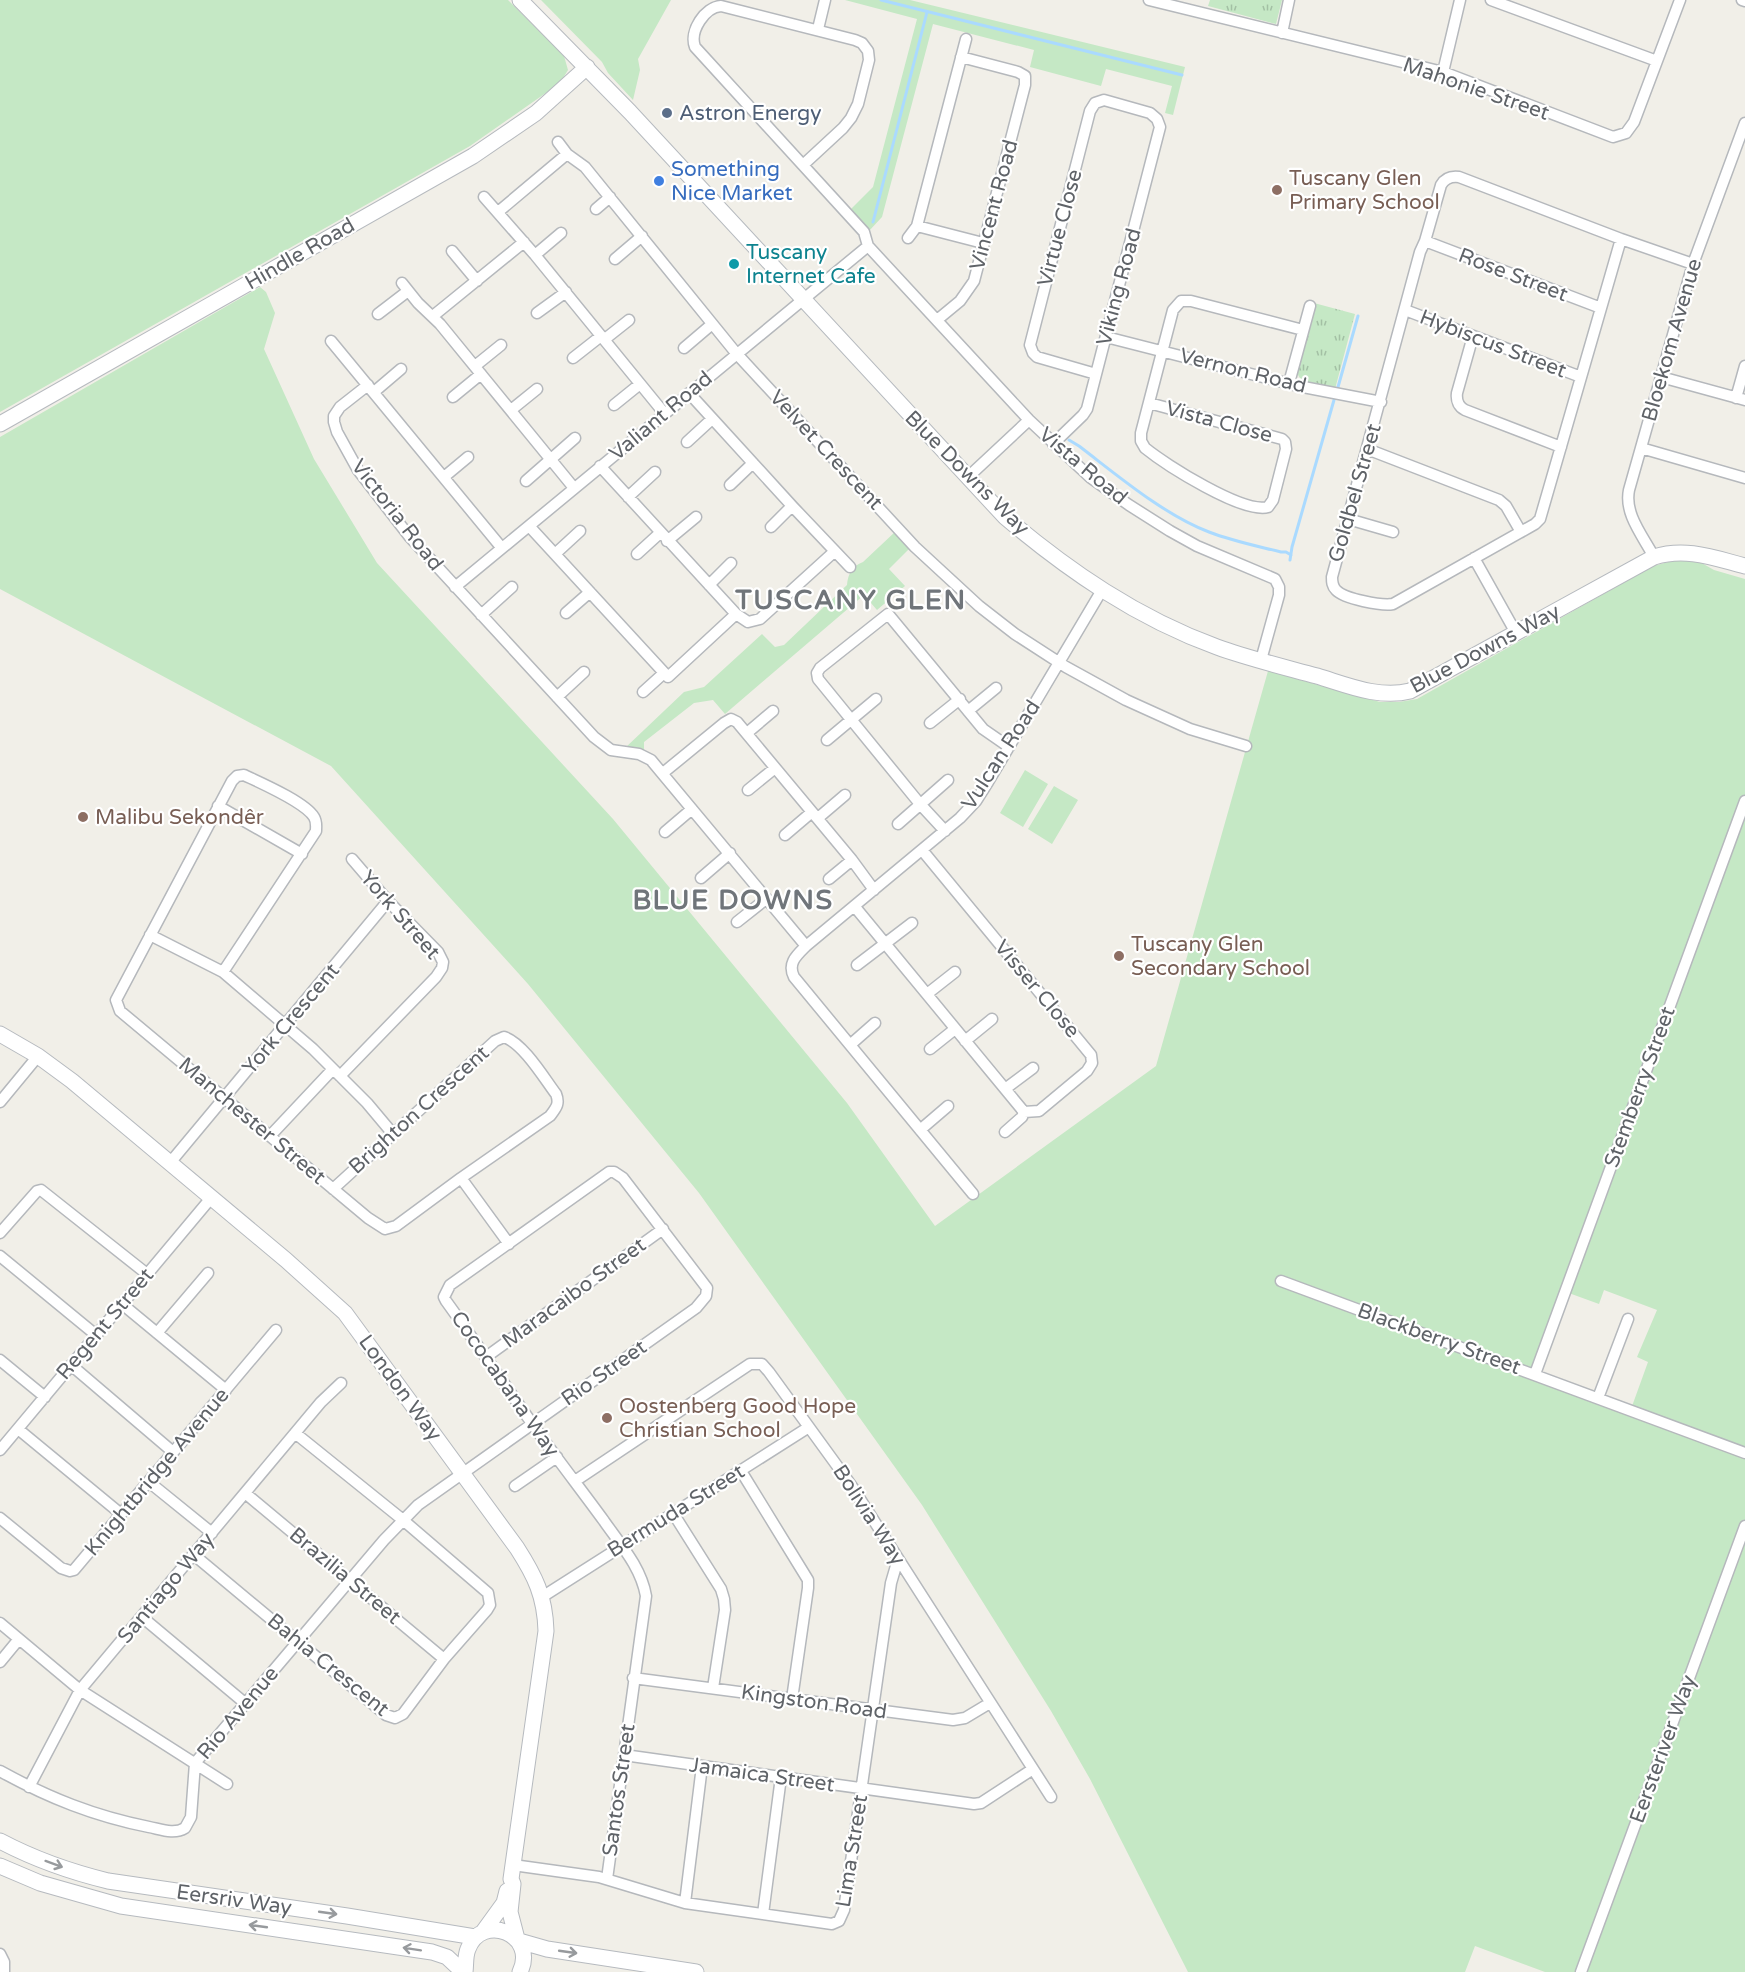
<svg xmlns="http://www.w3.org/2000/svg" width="1745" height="1972" viewBox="0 0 1745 1972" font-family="'Varela Round',sans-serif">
  <defs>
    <pattern id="park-tufts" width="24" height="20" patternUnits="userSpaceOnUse" patternTransform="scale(1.5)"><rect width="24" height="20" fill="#c5e8c5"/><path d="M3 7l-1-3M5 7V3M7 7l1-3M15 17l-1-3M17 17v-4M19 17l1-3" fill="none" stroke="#a3c0a4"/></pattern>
  </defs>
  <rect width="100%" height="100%" fill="#f1efe8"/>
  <!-- grass -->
  <path fill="#c5e8c5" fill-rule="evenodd" d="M0,0H508L564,56L568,70L560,83L470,146L0,412Z
    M541,0H671L638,59L640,70L633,100L608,73L602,62Z
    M845,0H910L1185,67L1173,115L1165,113L1172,86L1106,69L1101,86L1030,67L1034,50L933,24L882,217L869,231L850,210L873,187L917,19Z
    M260,287L266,292L275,313L264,349L314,459L377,563L613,819L847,1103L935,1226L1156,1066L1268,671L1380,702H1399L1417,699L1653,566L1676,560L1700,562L1714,570L1745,579V1972H1545L1475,1946L1465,1972H1188L1090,1779L1051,1711L922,1505L699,1193L528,984L331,766L0,589V437ZM1604,1290L1657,1310L1637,1357L1648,1362L1631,1409L1536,1373L1566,1292L1599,1304Z
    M896,531L911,547L889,569L905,586L877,610L864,595L725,714L713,700L694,703L644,742V751L625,748L684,692L704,687L762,634L775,647L784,645L847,585C848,574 852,566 863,562Z
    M1025,770L1048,784L1023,827L1000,813Z
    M1054,786L1078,800L1052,844L1028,829Z"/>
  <!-- park -->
  <path fill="url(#park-tufts)" d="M1210,0H1282L1276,24L1208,6Z
    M1314,303L1355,314L1335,389C1321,386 1301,387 1297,372Z"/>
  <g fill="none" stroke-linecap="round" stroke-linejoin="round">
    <!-- stream -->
    <path stroke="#aadaff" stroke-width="3" d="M881,0L1182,75
      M873,222L927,12
      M1338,387L1358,316
      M1069,440L1079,446C1117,475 1164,515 1209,532C1232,541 1257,546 1281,552H1286L1291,555
      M1290,560L1292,547L1334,400"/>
    <!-- street casing -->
    <g stroke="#b5b8bc" stroke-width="13">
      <path id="street" d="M1149,0L1443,72L1613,137L1626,133L1634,122L1680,0
        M1491,0L1657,61
        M1742,0L1745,1
        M818,29L825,0
        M1282,33L1289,0
        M1443,72L1460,0
        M558,142L567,154L585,167L736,353L915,547L979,606L1015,634L1066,667L1126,700L1190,729L1246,746
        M803,165L843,128L851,118L858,104L869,60L868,51L862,43L855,40L721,6C705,7 689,31 695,47L864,232L868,246L1029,420L1091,478L1129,505L1170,531L1197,546L1275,579L1279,587V595L1261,660
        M484,197L535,255L664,413
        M596,209L610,197
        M498,212L567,154
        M917,226L983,243
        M908,238L917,226L966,39
        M1621,239L1540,519L1535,524L1393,604C1382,606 1344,599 1336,590C1332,586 1332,582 1332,577L1420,252L1425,241L1441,185C1445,178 1451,176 1459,177L1621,239L1693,264
        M1425,241L1601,308
        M452,251L477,281
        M535,255L561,233
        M615,259L642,236
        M402,283L418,303L440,324L574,488
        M1405,310L1581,377
        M537,313L566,292
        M378,314L408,291
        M433,316L524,242
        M937,320L960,301L974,281L1025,85V76L1018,72L961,57
        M1473,336L1457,393C1456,401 1459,407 1465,410L1561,447
        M1106,337L1298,386L1381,402
        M605,339L629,320
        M331,341L501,547
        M684,348L711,325
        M573,358L601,336
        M475,366L501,345
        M1661,377L1745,400
        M1289,383L1310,306
        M368,385L340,407L334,416V422L337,432L358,470L409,536L594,737L611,750L639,754L651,760L806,946
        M374,392L401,369
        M689,393L793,507L850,567
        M453,397L481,374
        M1736,398L1745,366
        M1149,403L1282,439L1285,442L1286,449L1273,500L1268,507C1243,514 1166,465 1145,448L1141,441V433L1173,310L1181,301H1191L1303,330
        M614,405L640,384
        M511,410L537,389
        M687,442L712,419
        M1053,444L1083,415L1087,409L1160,127L1157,119L1150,113L1104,100L1095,103L1090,111L1030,345L1033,353L1037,357L1096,374
        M1641,448L1745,478
        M1367,449L1499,500L1506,506L1521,532
        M600,466L736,614L748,622L760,619L835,551
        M444,477L468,457
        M967,478L1029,420
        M526,481L575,438
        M730,485L753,463
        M628,497L655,472
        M1348,519L1393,532
        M529,526L668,677L736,614
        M771,527L792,506
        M667,541L696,517
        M555,554L580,531
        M637,554L660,533
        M1654,557C1643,536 1624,514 1629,490L1693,264L1745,123
        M1474,558L1516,633
        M709,585L731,563
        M455,587L868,246
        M566,613L590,592
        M481,615L512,587
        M643,692L664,673
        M557,697L584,672
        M968,711L996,688
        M930,723L960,699
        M747,733L773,711
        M827,740L876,699
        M663,773L724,723L731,719L737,722L852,860L874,890
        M748,790L775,768
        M218,806L302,854
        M818,818L845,795
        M898,824L948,780
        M945,831L920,804L818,679L817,673L820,668L888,614L983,729L1009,747
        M665,832L692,809
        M785,835L812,812
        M922,850L1091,1055L1092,1063L1087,1071L1039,1111L1024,1112
        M701,878L730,853
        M829,879L852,860
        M855,907L1024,1112
        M737,922L766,899
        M150,935L223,972L313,1049L367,1103L393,1134
        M857,965L912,923
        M223,972L316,831C316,825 317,822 314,817C305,802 261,783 244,775L237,776L232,781L116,1000L120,1011L368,1218L385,1229L396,1226L461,1178L550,1116C556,1108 560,1104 556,1094C544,1078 523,1043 504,1037L495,1041L333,1189
        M927,994L955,972
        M965,1041L992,1019
        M850,1045L875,1023
        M930,1049L955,1029
        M340,1076L436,977L442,968L443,962L438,952L388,901L352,859
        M1005,1089L1033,1068
        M0,1102L38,1056
        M920,1130L948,1106
        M1005,1132L1022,1117L1024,1112
        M270,1136L333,1069
        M169,1164L388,901
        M461,1178L509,1244
        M973,1194L794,977C787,963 797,955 806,946L960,818L976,801L988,782L1102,590
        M0,1233L37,1191L41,1190L147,1274
        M0,1256L96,1335
        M1281,1281L1745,1453
        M122,1304L226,1390
        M157,1333L208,1273
        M486,1357L663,1229
        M0,1360L45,1397
        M71,1365L173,1452
        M1535,1374L1745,801
        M1598,1398L1628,1319
        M18,1429L121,1514
        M0,1450L211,1198
        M741,1471L808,1580V1588L792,1699
        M575,1481L750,1364H762L769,1372L851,1485L1051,1797
        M149,1482L212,1533
        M515,1486L557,1457
        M245,1493L444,1659
        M673,1513L721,1589L724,1599L725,1610L713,1688
        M0,1518L61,1568L70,1571L74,1570L276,1330
        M194,1555L386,1715L395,1718L403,1714L444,1659L487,1610L490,1605L488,1593L403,1520L295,1433
        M542,1597L809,1427
        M142,1617L246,1704
        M0,1623L80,1690L227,1784
        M0,1662L19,1639
        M633,1678L953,1720L965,1718L990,1703
        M624,1755L974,1804L981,1803L1033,1769
        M0,1771C49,1798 94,1816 149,1827C160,1829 174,1835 185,1828L191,1817L195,1763L384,1540L418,1505L696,1308L706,1296L707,1288L623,1178L614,1172H609L450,1285L444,1297L446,1301C480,1348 512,1396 546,1443C565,1469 585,1495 604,1521C620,1544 641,1567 646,1596L607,1879
        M29,1787L80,1690L321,1402L341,1383
        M513,1865L599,1877L685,1903L832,1924L839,1921L844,1910L891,1583L898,1559
        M685,1903L702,1766
        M763,1914L781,1777
        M0,1954L4,1962V1972
        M1581,1972L1745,1526"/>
    </g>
    <!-- secondary casing -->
    <g stroke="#b6babf" stroke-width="17">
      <path id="secondary" d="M520,0L630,112L1005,517C1069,571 1137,618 1217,647C1250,659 1284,667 1317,676C1347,685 1379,699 1410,691L1654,557C1686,547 1714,558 1745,566
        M0,424L473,156L536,113L587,67
        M0,1034L38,1056L72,1081L286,1260L345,1313L517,1548C535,1576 545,1596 546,1631L511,1879L513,1884L510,1912L517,1939
        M0,1841C34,1859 71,1872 108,1881L347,1916L475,1937
        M0,1866L40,1883L121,1906L432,1952L447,1957L463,1972
        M483,1932L504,1903L507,1891
        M519,1941L547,1949L696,1972
        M465,1972C466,1964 465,1956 468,1949C482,1912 538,1934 520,1972"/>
    </g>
    <!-- street -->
    <use href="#street" stroke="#fff" stroke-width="10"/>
    <!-- secondary -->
    <use href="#secondary" stroke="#fff" stroke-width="15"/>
  </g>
  <!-- one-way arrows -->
  <defs><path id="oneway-shaft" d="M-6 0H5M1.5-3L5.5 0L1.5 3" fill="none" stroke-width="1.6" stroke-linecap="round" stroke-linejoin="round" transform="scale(1.5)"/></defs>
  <g stroke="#979a9d">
    <use href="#oneway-shaft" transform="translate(54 1864) rotate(20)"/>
    <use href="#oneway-shaft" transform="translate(328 1913) rotate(8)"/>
    <use href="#oneway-shaft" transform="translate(258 1926) rotate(-172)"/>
    <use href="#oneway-shaft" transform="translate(412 1949) rotate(-171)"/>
    <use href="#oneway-shaft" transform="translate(568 1952) rotate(8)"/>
  </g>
  <!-- markers -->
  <circle fill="#5c6f8a" stroke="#fff" stroke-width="2" cx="667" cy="113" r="6"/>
  <circle fill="#3f7fe0" stroke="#fff" stroke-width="2" cx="659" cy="181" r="6"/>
  <g fill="#8d6e63" stroke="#fff" stroke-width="2">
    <circle cx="1277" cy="190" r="6"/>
    <circle cx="83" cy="817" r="6"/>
    <circle cx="1119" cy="956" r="6"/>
    <circle cx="607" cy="1418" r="6"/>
  </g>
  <circle fill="#0f9aa8" stroke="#fff" stroke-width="2" cx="734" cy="264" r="6"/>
  <g text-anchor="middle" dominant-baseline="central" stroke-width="4.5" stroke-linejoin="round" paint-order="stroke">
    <!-- street labels -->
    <g font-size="21" fill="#5f6368" stroke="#fff">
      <text transform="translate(1476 89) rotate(19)">Mahonie Street</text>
      <text transform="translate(994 205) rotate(-75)">Vincent Road</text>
      <text transform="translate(1060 228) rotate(-75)">Virtue Close</text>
      <text transform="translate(300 254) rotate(-30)">Hindle Road</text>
      <text transform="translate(1513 275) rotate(21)">Rose Street</text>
      <text transform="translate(1119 287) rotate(-75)">Viking Road</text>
      <text transform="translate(1672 340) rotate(-74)">Bloekom Avenue</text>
      <text transform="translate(1493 344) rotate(21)">Hybiscus Street</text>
      <text transform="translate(1243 371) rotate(14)">Vernon Road</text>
      <text transform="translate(661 416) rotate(-40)">Valiant Road</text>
      <text transform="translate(1219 422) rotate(15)">Vista Close</text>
      <text transform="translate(826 450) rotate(47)">Velvet Crescent</text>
      <text transform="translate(1083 466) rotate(40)">Vista Road</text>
      <text transform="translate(967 473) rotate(45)">Blue Downs Way</text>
      <text transform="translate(1355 493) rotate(-74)">Goldbel Street</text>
      <text transform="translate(397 515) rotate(52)">Victoria Road</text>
      <text transform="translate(1485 649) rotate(-28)">Blue Downs Way</text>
      <text transform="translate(1001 755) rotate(-57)">Vulcan Road</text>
      <text transform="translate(400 915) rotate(49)">York Street</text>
      <text transform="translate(1037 989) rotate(50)">Visser Close</text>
      <text transform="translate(291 1019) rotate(-50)">York Crescent</text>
      <text transform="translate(1640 1087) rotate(-70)">Stemberry Street</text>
      <text transform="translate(419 1110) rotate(-42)">Brighton Crescent</text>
      <text transform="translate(252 1121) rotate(40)">Manchester Street</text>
      <text transform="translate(574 1293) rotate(-36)">Maracaibo Street</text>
      <text transform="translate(105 1324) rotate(-50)">Regent Street</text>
      <text transform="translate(1439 1339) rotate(20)">Blackberry Street</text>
      <text transform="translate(604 1373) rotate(-35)">Rio Street</text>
      <text transform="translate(505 1384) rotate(55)">Cococabana Way</text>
      <text transform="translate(400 1388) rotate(54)">London Way</text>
      <text transform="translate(157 1472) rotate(-50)">Knightbridge Avenue</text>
      <text transform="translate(676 1511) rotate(-32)">Bermuda Street</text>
      <text transform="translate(869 1515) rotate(57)">Bolivia Way</text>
      <text transform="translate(345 1576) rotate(40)">Brazilia Street</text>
      <text transform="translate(166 1588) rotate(-50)">Santiago Way</text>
      <text transform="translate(328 1665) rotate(39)">Bahia Crescent</text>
      <text transform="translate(814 1702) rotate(8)">Kingston Road</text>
      <text transform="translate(238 1713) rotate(-50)">Rio Avenue</text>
      <text transform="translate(1663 1749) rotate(-70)">Eersteriver Way</text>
      <text transform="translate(762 1775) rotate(8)">Jamaica Street</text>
      <text transform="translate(619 1790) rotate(-82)">Santos Street</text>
      <text transform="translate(852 1851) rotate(-81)">Lima Street</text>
      <text transform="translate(234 1900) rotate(8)">Eersriv Way</text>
    </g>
    <!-- service labels -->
    <g font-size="21" fill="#4e5e75" stroke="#fff" text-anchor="start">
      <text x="679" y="113">Astron Energy</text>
    </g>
    <!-- shop labels -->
    <g font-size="21" fill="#366cbe" stroke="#fff" text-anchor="start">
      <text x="671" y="169">Something<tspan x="671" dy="24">Nice Market</tspan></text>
    </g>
    <!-- education labels -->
    <g font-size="21" fill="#785e54" stroke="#fff" text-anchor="start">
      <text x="1289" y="178">Tuscany Glen<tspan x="1289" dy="24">Primary School</tspan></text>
      <text x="95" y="817">Malibu Sekondêr</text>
      <text x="1131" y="944">Tuscany Glen<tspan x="1131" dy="24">Secondary School</tspan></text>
      <text x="619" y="1406">Oostenberg Good Hope<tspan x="619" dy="24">Christian School</tspan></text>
    </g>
    <!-- culture labels -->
    <g font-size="21" fill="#0d838f" stroke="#fff" text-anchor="start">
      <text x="746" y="252">Tuscany<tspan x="746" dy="24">Internet Cafe</tspan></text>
    </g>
    <!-- district labels -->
    <g font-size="27" font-weight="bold" letter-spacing="1.5" fill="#70757a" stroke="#fff">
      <text x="851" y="600">TUSCANY GLEN</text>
      <text x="733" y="900">BLUE DOWNS</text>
    </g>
  </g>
</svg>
